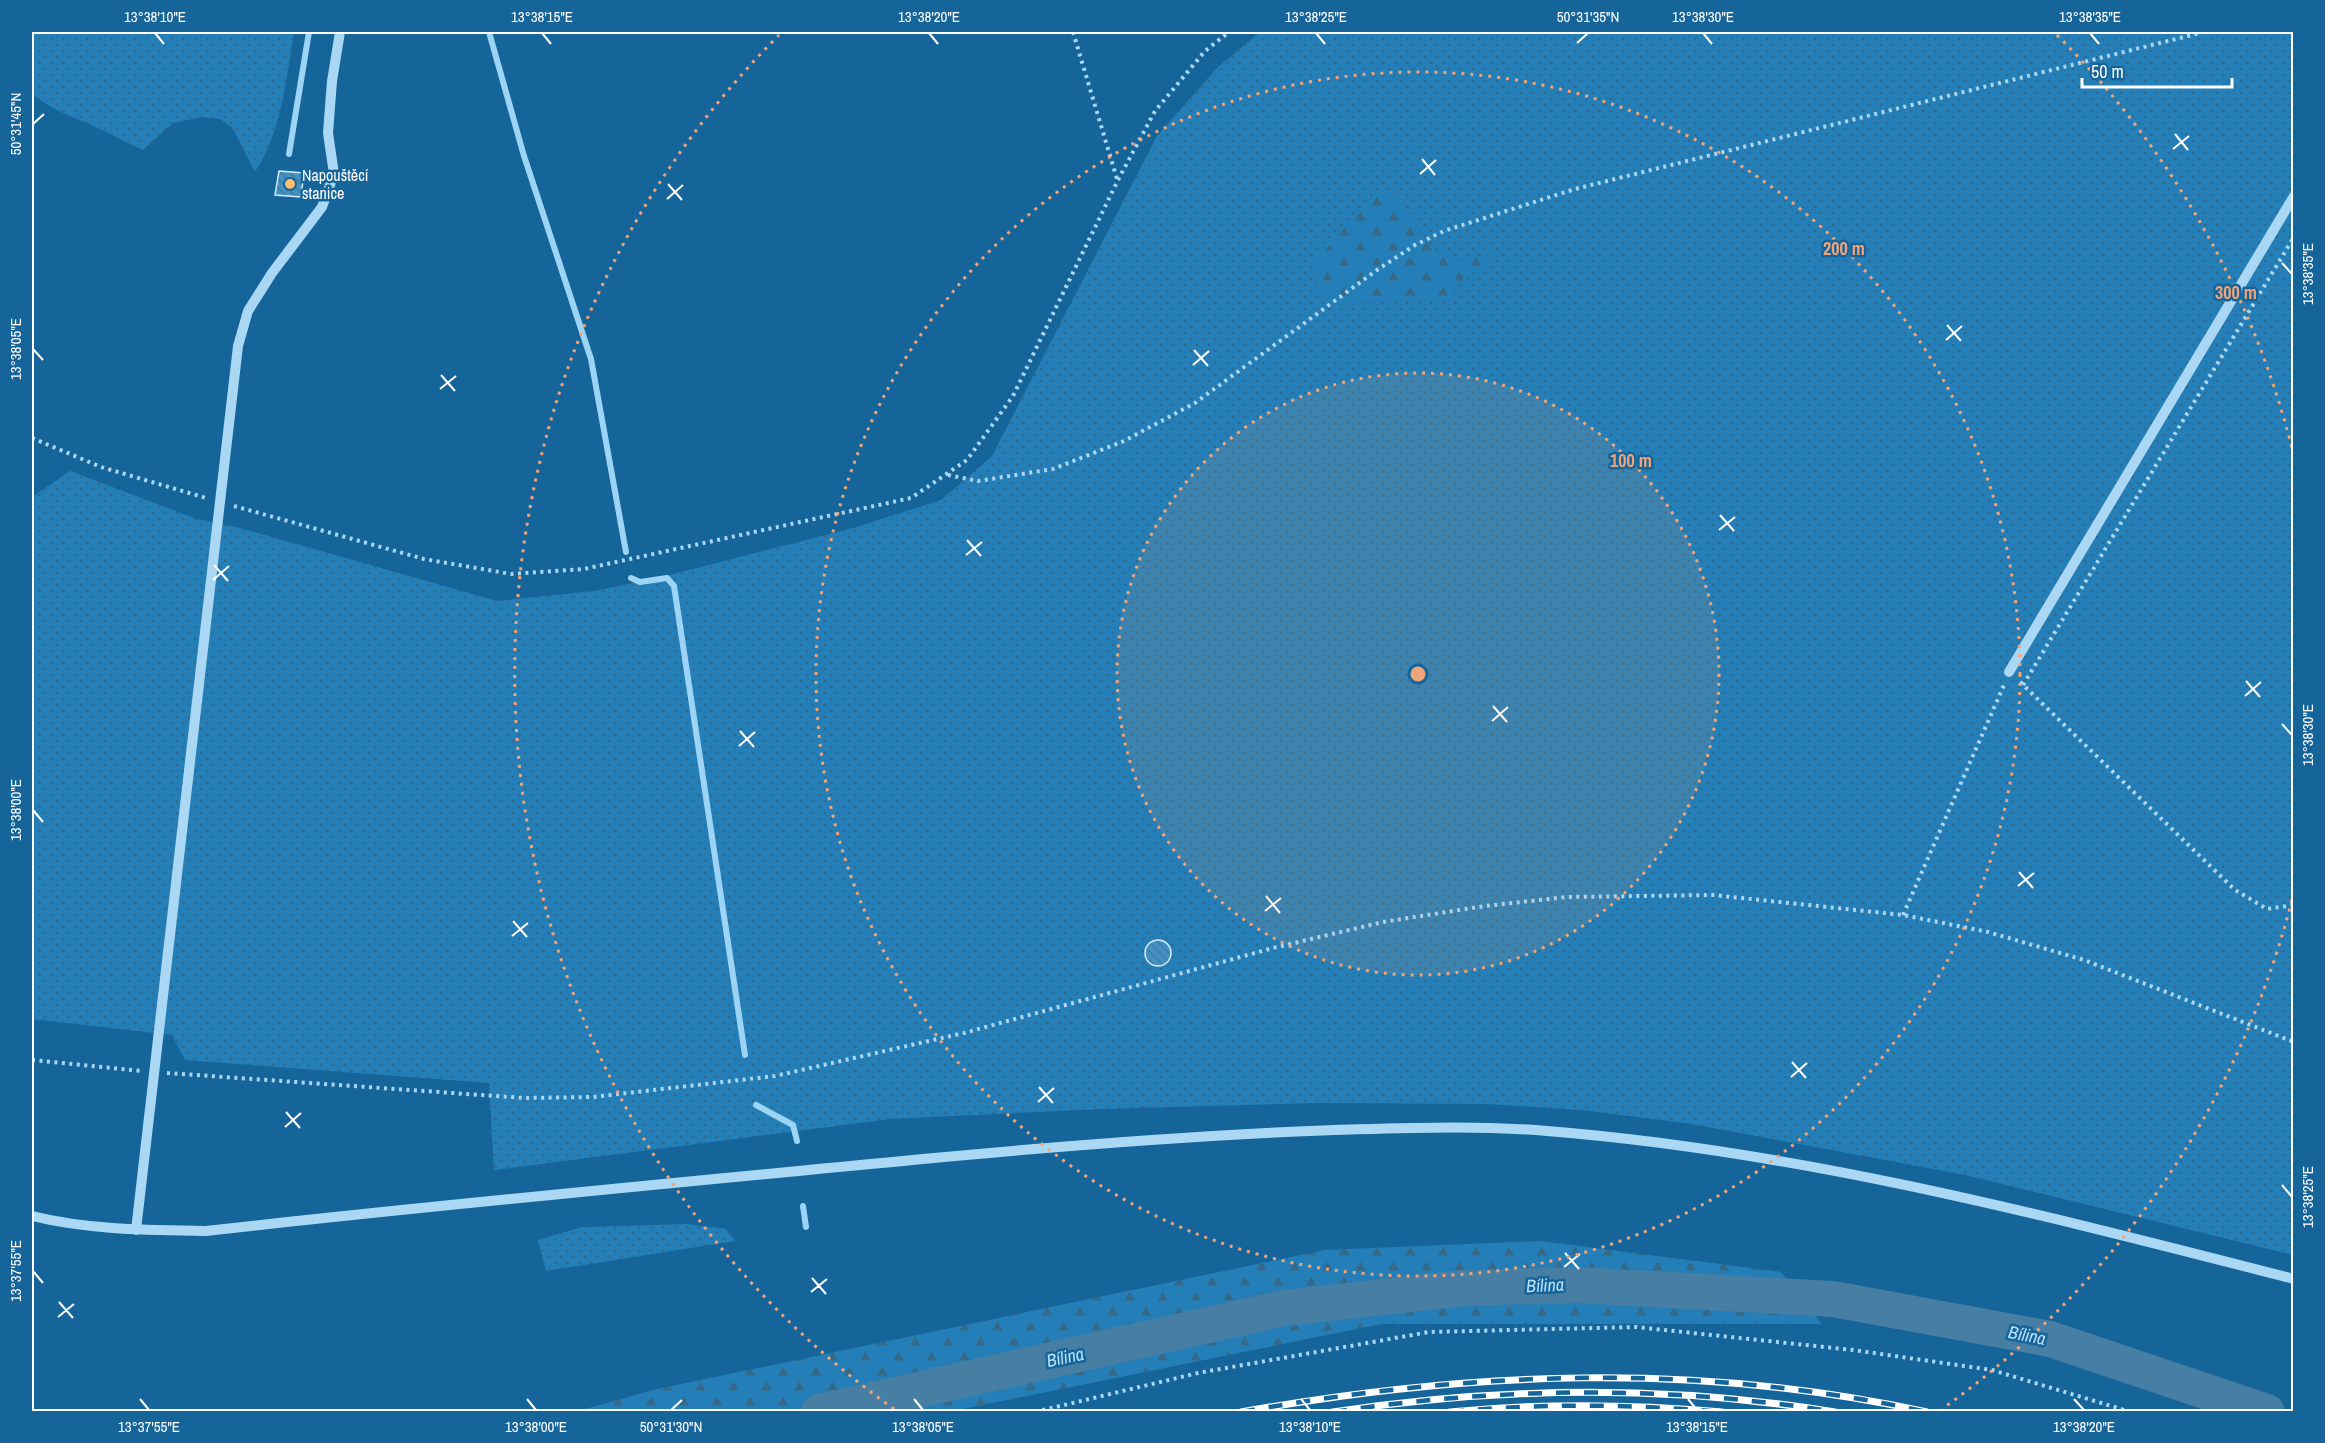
<svg xmlns="http://www.w3.org/2000/svg" width="2325" height="1443" viewBox="0 0 2325 1443" font-family="'Archivo Narrow',sans-serif">
  <defs>
    <pattern id="grass-dots" width="8" height="8" patternUnits="userSpaceOnUse" patternTransform="scale(1.5)"><rect width="8" height="8" fill="#247fb8"/><path d="M2 2h.1M6 6h.1" fill="none" stroke="#366887" stroke-width="1.8" stroke-linecap="round"/></pattern>
    <pattern id="forest-firs" width="22" height="20" patternUnits="userSpaceOnUse" patternTransform="scale(1.5)"><rect width="22" height="20" fill="#247fb8"/><path d="M5 1l3.5 6h-7zM16 11l3.5 6h-7z" fill="#366887"/></pattern>
    <pattern id="building-back-hatch" width="6" height="6" patternUnits="userSpaceOnUse" patternTransform="scale(1.5)"><rect width="6" height="6" fill="#4291c4"/><path d="M-1 5l2 2M0 0l6 6M5-1l2 2" fill="none" stroke="#46799a"/></pattern>
  </defs>
  <rect width="100%" height="100%" fill="#15659b"/>
  <!-- grass -->
  <path fill="url(#grass-dots)" fill-rule="evenodd" d="M32,32H294C286,80 282,130 255,172L232,127L220,119L202,117L173,123L143,150C126,143 110,133 93,126C71,116 50,109 32,94Z
    M1260,32H2293V1255L1965,1175L1692,1124L1582,1110L1488,1104L1318,1103L1100,1109L890,1119L494,1170L489,1083L185,1060L172,1035L32,1019V497L70,471L197,519L240,528L497,601L594,591L662,577L853,528L941,500L992,456L1157,136L1217,68ZM1401,198C1413,224 1435,264 1469,260C1477,259 1485,256 1492,254L1464,277L1382,301L1337,306Z
    M687,1224L726,1229L735,1241L546,1271L538,1240L582,1227Z"/>
  <!-- forest -->
  <path fill="url(#forest-firs)" d="M1384,190L1401,198C1413,224 1435,265 1470,260C1477,259 1485,256 1493,254V263L1464,277L1449,299L1382,301L1337,306L1318,292L1316,261L1369,199Z
    M1540,1241L1781,1272L1822,1324H1381L953,1411H578L657,1389L1325,1250Z"/>
  <g fill="none" stroke-linecap="round" stroke-linejoin="round">
    <!-- stream -->
    <path stroke="#9cd4f6" stroke-width="6" d="M489,32L524,156L591,359L626,552
      M289,154L309,32
      M631,578L640,582L667,578L674,586L745,1055
      M756,1105L793,1125L797,1141
      M803,1206L806,1227"/>
    <!-- river -->
    <path stroke="#477ea4" stroke-width="36" d="M819,1412L1284,1308L1464,1288L1578,1285L1833,1299L2050,1339L2267,1412"/>
  </g>
  <!-- building -->
  <path fill="url(#building-back-hatch)" stroke="#d2ecfd" stroke-width="1.5" d="M279,171L304,173L301,197L275,195Z
    M1145 953a13 13 0 1 1 26 0a13 13 0 1 1-26 0Z"/>
  <g fill="none" stroke-linecap="round" stroke-linejoin="round">
    <!-- path -->
    <path stroke="#aad7f3" stroke-width="4" stroke-dasharray="3 4.5" stroke-linecap="butt" d="M1073,32L1117,179
      M32,438L101,467L206,498
      M948,475L978,481L1053,469L1124,441L1195,403L1377,270L1415,245L1444,231L1575,189L2204,32
      M234,506L424,559L511,574L584,569L911,498L967,460L1013,396L1118,180L1155,111L1205,51L1229,32
      M2020,682L2235,890L2267,909L2294,905
      M2023,685L2294,237
      M1903,915L2004,685
      M32,1060L142,1071
      M167,1073L524,1098L593,1097L775,1076L964,1033L1273,948L1383,922L1485,906L1567,897L1713,895L1903,915L1988,932L2084,960L2294,1042
      M1035,1412L1198,1373L1429,1332L1636,1327L1853,1350L1992,1370L2131,1412"/>
    <!-- minor -->
    <path stroke="#aad7f3" stroke-width="10" d="M2009,672L2294,196
      M32,1216C89,1230 148,1230 206,1231C445,1204 684,1182 923,1159C1060,1146 1197,1135 1335,1130C1406,1128 1476,1125 1547,1131C1800,1151 2048,1216 2294,1279
      M136,1230L238,346L248,311L272,273L322,207L334,174L328,133L332,81L340,32"/>
    <!-- rail casing -->
    <g stroke="#fff" stroke-width="7">
      <path id="rail" d="M1241,1412C1469,1371 1699,1362 1927,1412
        M1333,1412C1499,1387 1669,1385 1835,1412
        M1450,1412C1541,1403 1631,1404 1722,1412"/>
    </g>
    <!-- rail -->
    <use href="#rail" stroke="#15659b" stroke-width="4.5" stroke-dasharray="14" stroke-linecap="butt"/>
  </g>
  <!-- ticks -->
  <path fill="none" stroke="#fff" stroke-width="2" d="M155,33L164,44M542,33L551,44M929,33L938,44M1316,33L1325,44M1703,33L1712,44M2090,33L2099,44M1577,43L1588,33M33,124L44,114M2175,134L2188,150M2173,149L2189,136M1422,159L1435,175M1420,174L1436,160M668,184L682,200M667,199L683,185M2282,263L2292,274M1947,325L1961,341M1946,340L1962,326M33,349L43,360M1194,350L1208,366M1193,365L1209,351M441,375L455,391M440,389L456,376M1720,515L1734,531M1719,530L1735,517M967,540L981,556M966,555L982,542M214,565L228,581M213,580L229,566M2246,681L2260,697M2245,696L2261,682M1493,706L1507,722M1492,721L1508,707M2282,724L2292,735M740,731L754,747M739,746L755,732M33,810L43,822M2019,872L2033,888M2018,886L2034,873M1266,896L1280,913M1265,911L1281,898M513,921L527,937M512,936L528,923M1792,1062L1806,1078M1791,1077L1807,1063M1039,1087L1053,1103M1038,1102L1054,1088M286,1112L300,1128M285,1127L301,1113M2282,1185L2292,1197M1565,1253L1579,1269M1564,1267L1580,1254M33,1271L43,1283M812,1278L826,1294M811,1292L827,1279M59,1302L73,1318M58,1317L74,1304M140,1399L149,1410M527,1399L536,1410M914,1399L923,1410M1301,1399L1310,1410M1688,1399L1697,1410M2074,1399L2084,1410M671,1410L682,1400"/>
  <!-- distance rings -->
  <circle cx="1418" cy="674" r="301" fill="#f2a479" fill-opacity=".12"/>
  <g fill="none" stroke="#f2a479" stroke-width="3" stroke-dasharray="3 6">
    <circle cx="1418" cy="674" r="301"/>
    <circle cx="1418" cy="674" r="602"/>
    <path d="M2292 900A903 903 0 0 1 1942 1409M894 1409A903 903 0 0 1 779 35M2057 35A903 903 0 0 1 2292 448"/>
  </g>
  <!-- markers -->
  <circle fill="#ffbd6c" stroke="#15659b" stroke-width="2" cx="290" cy="184" r="6"/>
  <g text-anchor="middle" dominant-baseline="central" stroke-width="5" stroke-linejoin="round" paint-order="stroke">
    <!-- poi labels -->
    <g font-size="16" fill="#fff" stroke="#15659b" text-anchor="start">
      <text x="302" y="175">Napouštěcí<tspan x="302" dy="18">stanice</tspan></text>
    </g>
    <!-- water labels -->
    <g font-size="18" font-style="italic" fill="#bbe2f9" stroke="#15659b">
      <text transform="translate(1545 1285) rotate(-2)">Bílina</text>
      <text transform="translate(2027 1335) rotate(11)">Bílina</text>
      <text transform="translate(1065 1357) rotate(-12)">Bílina</text>
    </g>
  </g>
  <circle cx="1418" cy="674" r="9" fill="#f2a479" stroke="#15659b" stroke-width="3"/>
  <g font-size="18" text-anchor="middle" font-weight="bold" fill="#f2a479" stroke="#15659b" stroke-width="5" stroke-linejoin="round" paint-order="stroke">
    <text x="1844" y="255">200 m</text>
    <text x="2236" y="299">300 m</text>
    <text x="1631" y="467">100 m</text>
  </g>
  <!-- border -->
  <rect width="2325" height="1443" fill="none" stroke="#15659b" stroke-width="66"/>
  <!-- scale -->
  <path d="M2082 78v9h150v-9" fill="none" stroke="#ffffff" stroke-width="3"/>
  <text x="2091" y="78" font-size="18" fill="#ffffff" stroke="#15659b" stroke-width="4.5" paint-order="stroke">50 m</text>
  <rect x="33" y="33" width="2259" height="1377" fill="none" stroke="#fff" stroke-width="2"/>
  <g font-size="15" text-anchor="middle" fill="#fff">
    <text x="155" y="22">13°38'10"E</text>
    <text x="542" y="22">13°38'15"E</text>
    <text x="929" y="22">13°38'20"E</text>
    <text x="1316" y="22">13°38'25"E</text>
    <text x="1588" y="22">50°31'35"N</text>
    <text x="1703" y="22">13°38'30"E</text>
    <text x="2090" y="22">13°38'35"E</text>
    <text transform="translate(16 124) rotate(-90)" y="5">50°31'45"N</text>
    <text transform="translate(2308 274) rotate(-90)" y="5">13°38'35"E</text>
    <text transform="translate(16 349) rotate(-90)" y="5">13°38'05"E</text>
    <text transform="translate(2308 735) rotate(-90)" y="5">13°38'30"E</text>
    <text transform="translate(16 810) rotate(-90)" y="5">13°38'00"E</text>
    <text transform="translate(2308 1197) rotate(-90)" y="5">13°38'25"E</text>
    <text transform="translate(16 1271) rotate(-90)" y="5">13°37'55"E</text>
    <text x="149" y="1432">13°37'55"E</text>
    <text x="536" y="1432">13°38'00"E</text>
    <text x="671" y="1432">50°31'30"N</text>
    <text x="923" y="1432">13°38'05"E</text>
    <text x="1310" y="1432">13°38'10"E</text>
    <text x="1697" y="1432">13°38'15"E</text>
    <text x="2084" y="1432">13°38'20"E</text>
  </g>
</svg>
